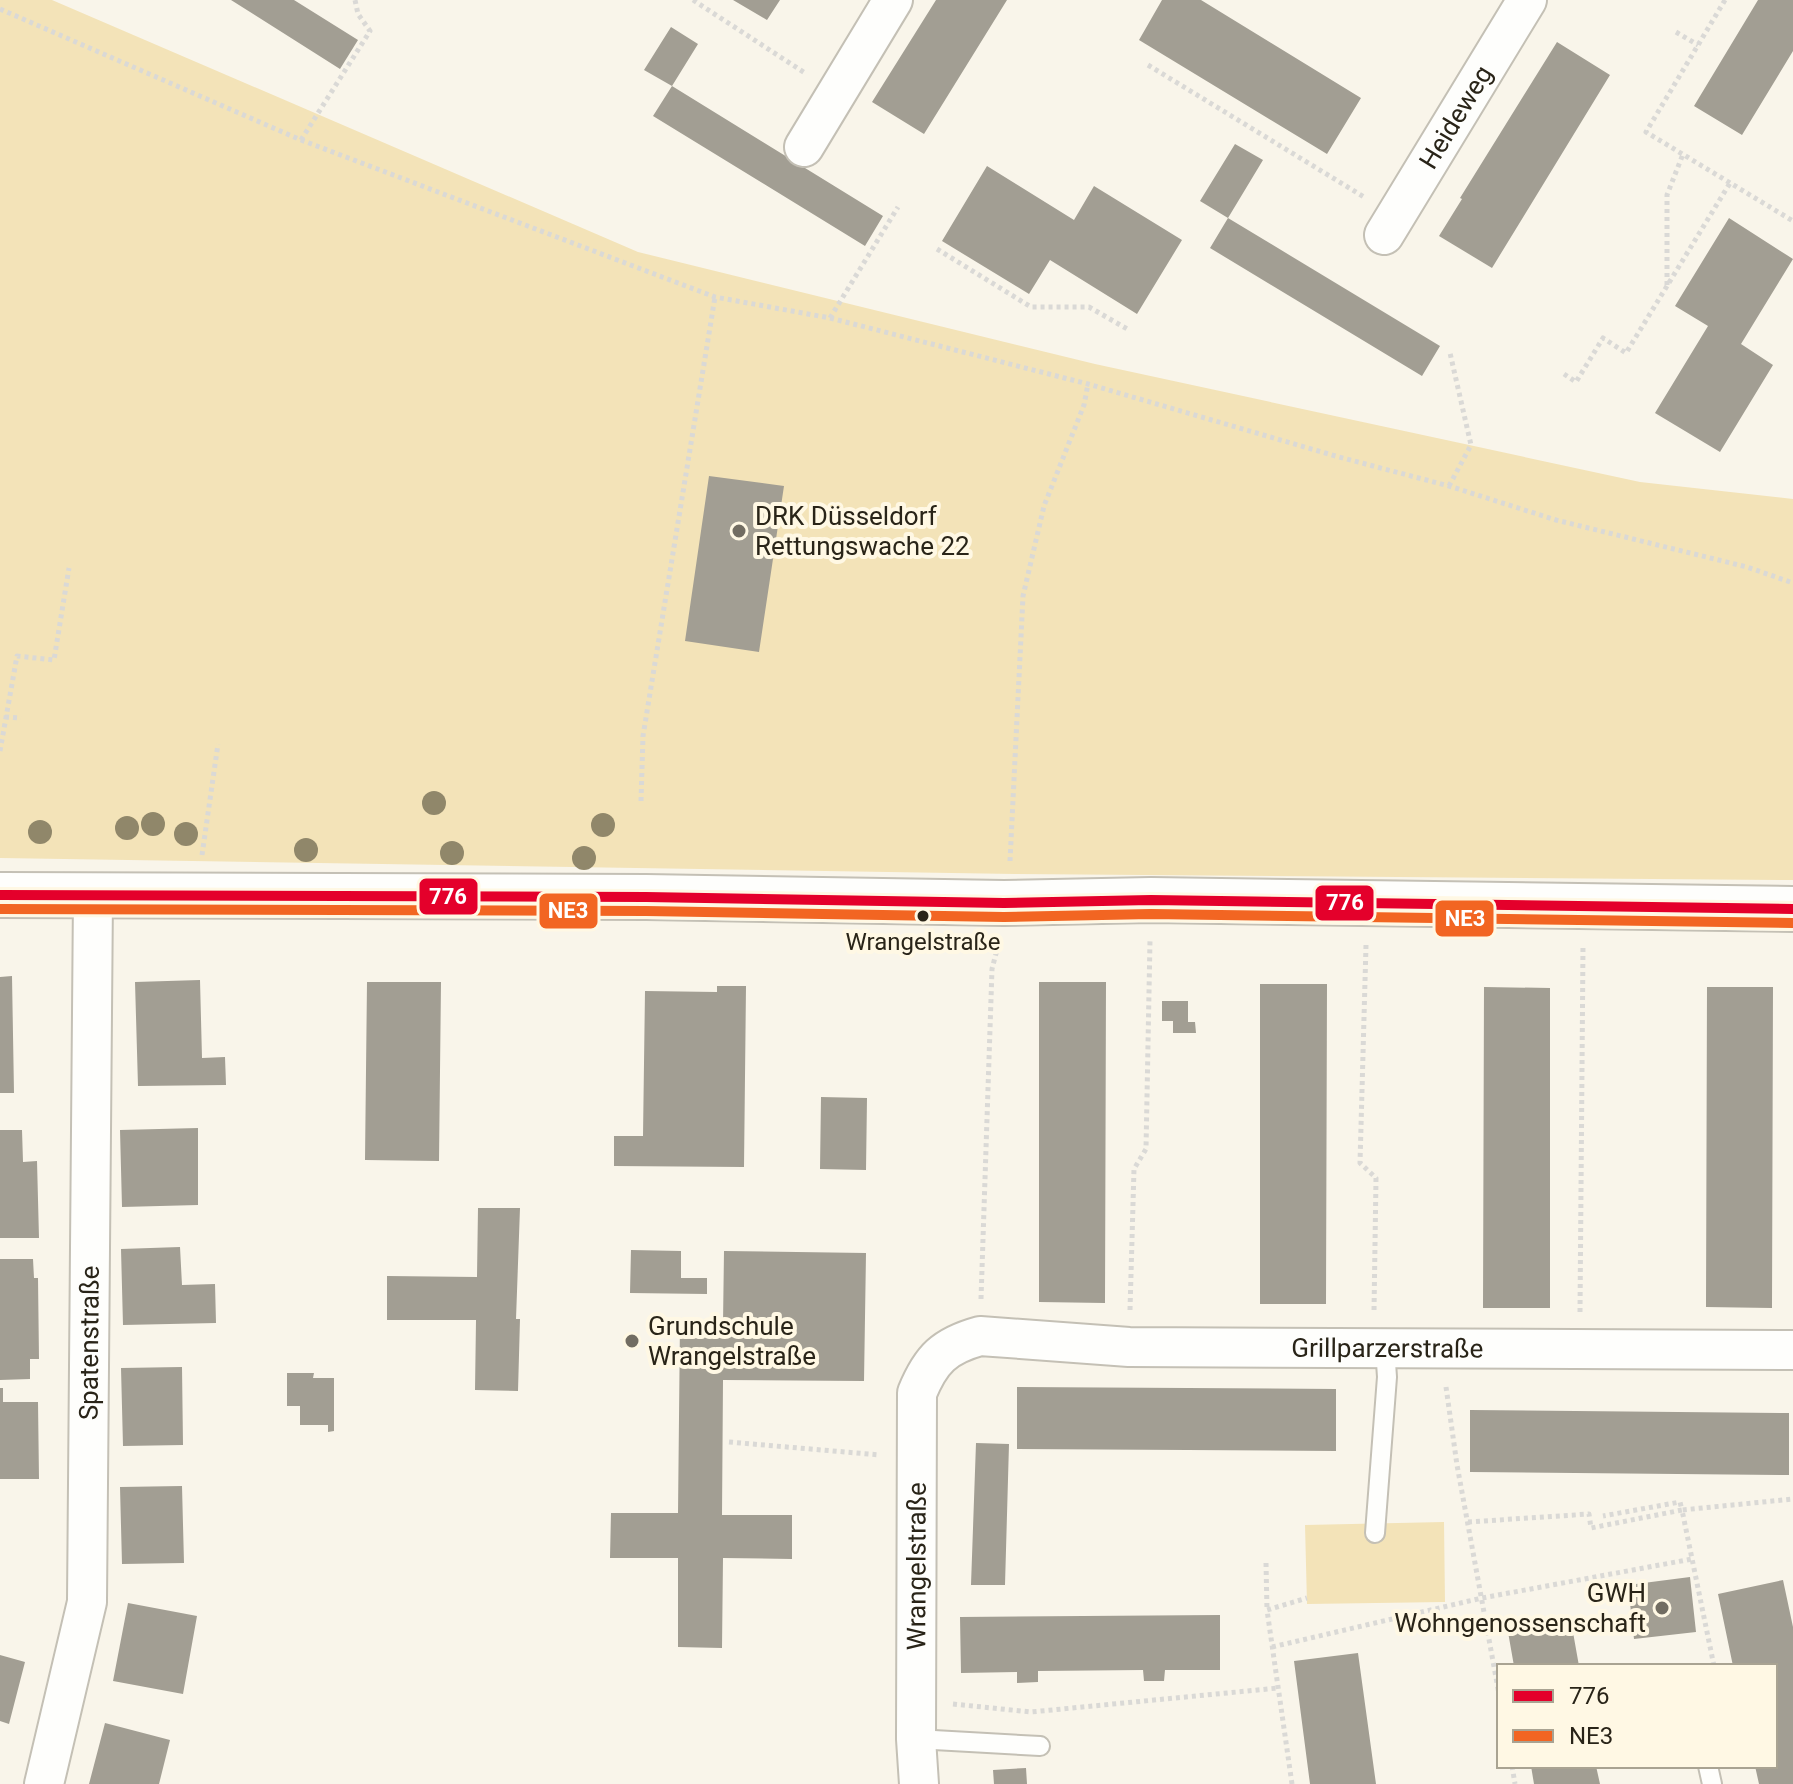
<svg xmlns="http://www.w3.org/2000/svg" width="1793" height="1784" viewBox="0 0 1793 1784" font-family="Roboto,sans-serif">
  <rect width="100%" height="100%" fill="#f9f5ea"/>
  <!-- green -->
  <path fill="#f3e3b8" d="M0,0H52L638,252L1095,364L1640,482L1793,499V880L1015,874L0,858Z
    M1444,1522L1445,1602L1307,1604L1305,1525Z"/>
  <!-- building -->
  <path fill="#a29e93" d="M231,0H294L358,40L340,69Z
    M733,0H780L767,20Z
    M936,0H1007L924,134L872,102Z
    M1162,0H1201L1361,98L1327,154L1139,40Z
    M1758,0H1793V51L1742,135L1694,106Z
    M671,27L698,44L672,86L883,216L865,246L653,116L672,86L644,70Z
    M1557,42L1610,75L1492,268L1439,236L1462,199L1460,198Z
    M1235,144L1263,160L1228,218L1200,201Z
    M987,166L1074,220L1094,186L1182,240L1137,314L1050,260L1029,294L942,241Z
    M1228,218L1440,346L1422,376L1210,248Z
    M1729,218L1793,259L1741,344L1773,365L1720,452L1655,413L1708,326L1675,306Z
    M709,476L784,486L759,652L685,641Z
    M12,976L14,1093H0V977Z
    M200,980L202,1058L225,1057L226,1085L138,1086L135,982Z
    M367,982H441L439,1161L365,1160Z
    M1039,982H1106L1105,1303L1039,1302Z
    M1260,984H1327L1326,1304H1260Z
    M717,986H746L744,1167L614,1166V1136H643L645,991L717,992Z
    M1484,987L1550,988V1308H1483Z
    M1707,987H1773L1772,1308L1706,1307Z
    M1162,1001H1188V1022H1195L1196,1033H1173V1021H1162Z
    M821,1097L867,1098L866,1170L820,1169Z
    M198,1128V1205L122,1207L120,1130Z
    M0,1130H22L23,1162L37,1161L39,1238H0Z
    M478,1208H520L516,1319H520L518,1391L475,1390L476,1320H387V1276L477,1277Z
    M180,1247L182,1285L215,1284L216,1323L123,1325L121,1249Z
    M631,1250L681,1251V1278H707V1294L630,1293Z
    M724,1251L866,1253L864,1381L723,1380L722,1515H792V1559L723,1558L722,1648L678,1647V1558H610L611,1513H678L680,1322L723,1323Z
    M0,1259H33L34,1278H38L39,1359H30V1379L0,1380Z
    M182,1367L183,1445L123,1446L121,1368Z
    M287,1373H314L313,1378H334V1431L328,1432V1425H300V1406H287Z
    M1017,1387L1336,1389V1451L1017,1449Z
    M0,1388H3V1402H38L39,1479H0Z
    M1470,1410L1789,1413V1475L1470,1472Z
    M976,1443L1009,1444L1005,1585H971Z
    M182,1486L184,1563L122,1564L120,1487Z
    M1690,1577L1696,1632L1634,1639L1628,1585Z
    M1783,1580L1793,1627V1784H1759L1755,1766H1775V1666H1733L1718,1594Z
    M128,1603L197,1616L183,1694L113,1681Z
    M1220,1615V1670H1165L1164,1681H1144L1143,1670L1038,1671V1682L1017,1683V1672L961,1673L960,1617Z
    M1571,1621L1579,1666H1514L1508,1632Z
    M1358,1653L1376,1784H1310L1294,1661Z
    M0,1655L25,1662L9,1724L0,1721Z
    M105,1723L170,1740L159,1784H89Z
    M1531,1766H1596L1600,1784H1534Z
    M1026,1768L1027,1784H994L993,1770Z"/>
  <g fill="none" stroke-linecap="round" stroke-linejoin="round">
    <!-- lane casing -->
    <g stroke="#c4c0b5" stroke-width="22">
      <path id="lane" d="M1375,1533L1387,1377L1385,1348
        M916,1739L1040,1746
        M1708,1766L1712,1784"/>
    </g>
    <!-- street casing -->
    <g stroke="#c4c0b5" stroke-width="42">
      <g id="street">
        <path d="M804,147L893,0"/>
        <path id="s1" d="M1384,235L1527,0"/>
        <path id="s2" d="M44,1784L87,1602L93,896"/>
        <path id="s3" d="M919,1784L916,1739L917,1393C931,1359 944,1346 980,1336L1129,1347L1793,1350"/>
      </g>
    </g>
    <!-- secondary casing -->
    <g stroke="#c4c0b5" stroke-width="48">
      <path id="secondary" d="M0,895L646,897L1004,903L1151,900L1793,909"/>
    </g>
    <!-- path -->
    <path stroke="#dad9d6" stroke-width="5" stroke-dasharray="4 4" stroke-linecap="butt" d="M693,0L805,73
      M1725,0L1646,132L1793,221
      M0,9L301,140L715,297L830,318L1088,384L1339,457L1449,486L1556,520L1747,567L1793,583
      M1676,32L1698,45
      M1148,65L1364,197
      M301,140L370,31L358,14L355,0
      M937,249L1031,307H1089L1129,330
      M1667,285V195L1683,154
      M830,318L898,207
      M1564,374L1576,382L1603,338L1626,353L1730,183
      M1449,486L1471,445L1450,353
      M5,717L21,718
      M0,751L17,656L54,660L69,568
      M641,801L643,736L715,297
      M202,855L218,744
      M1010,861L1023,596L1044,506L1084,405L1088,384
      M1366,945L1360,1163L1376,1178L1374,1311
      M981,1299L992,969L999,942
      M1130,1310L1134,1169L1146,1149L1150,940
      M1580,1312L1583,946
      M1446,1387L1457,1465L1499,1694
      M729,1442L880,1455
      M1468,1522L1589,1514L1591,1528L1682,1510L1680,1502L1603,1516
      M1266,1563L1267,1610
      M1272,1647L1482,1598L1692,1559
      M1714,1666L1682,1510L1793,1499
      M953,1704L1031,1712L1278,1688
      M1512,1766L1515,1784
      M1292,1784L1267,1610L1307,1598"/>
    <!-- lane -->
    <use href="#lane" stroke="#fefefc" stroke-width="18"/>
    <!-- street -->
    <use href="#street" stroke="#fefefc" stroke-width="38"/>
    <!-- secondary -->
    <use href="#secondary" stroke="#fefefc" stroke-width="44"/>
    <!-- bus-1 casing -->
    <g stroke="#fff8e4" stroke-width="16">
      <path id="bus-1" d="M0,895L646,897L1004,903L1151,900L1793,909"/>
    </g>
    <!-- bus-2 casing -->
    <g stroke="#fff8e4" stroke-width="16">
      <path id="bus-2" d="M0,909L646,911L1004,917L1151,914L1793,923"/>
    </g>
    <!-- bus-1 -->
    <use href="#bus-1" stroke="#e4002b" stroke-width="10"/>
    <!-- bus-2 -->
    <use href="#bus-2" stroke="#f26522" stroke-width="10"/>
  </g>
  <!-- trees -->
  <g fill="#90876a">
    <circle cx="434" cy="803" r="12"/>
    <circle cx="153" cy="824" r="12"/>
    <circle cx="603" cy="825" r="12"/>
    <circle cx="127" cy="828" r="12"/>
    <circle cx="40" cy="832" r="12"/>
    <circle cx="186" cy="834" r="12"/>
    <circle cx="306" cy="850" r="12"/>
    <circle cx="452" cy="853" r="12"/>
    <circle cx="584" cy="858" r="12"/>
  </g>
  <!-- markers -->
  <g fill="#726d62" stroke="#fff8e4" stroke-width="3">
    <circle cx="739" cy="531" r="8"/>
    <circle cx="632" cy="1341" r="8"/>
    <circle cx="1662" cy="1608" r="8"/>
  </g>
  <circle fill="#292418" stroke="#fff8e4" stroke-width="3" cx="923" cy="916" r="7"/>
  <g text-anchor="middle" dominant-baseline="central" stroke-width="8" stroke-linejoin="round" paint-order="stroke">
    <!-- bus labels -->
    <g font-size="24" fill="#292418" stroke="#fff8e4">
      <text x="923" y="942">Wrangelstraße</text>
    </g>
    <!-- street labels -->
    <g font-size="26" fill="#292418" stroke="#fff8e4">
      <text stroke="none"><textPath href="#s1" startOffset="138">Heideweg</textPath></text>
      <text stroke="none"><textPath href="#s2" startOffset="446">Spatenstraße</textPath></text>
      <text stroke="none"><textPath href="#s3" startOffset="888">Grillparzerstraße</textPath></text>
      <text stroke="none"><textPath href="#s3" startOffset="218">Wrangelstraße</textPath></text>
    </g>
    <!-- poi labels -->
    <g font-size="26" fill="#292418" stroke="#fff8e4" text-anchor="start">
      <text x="755" y="516">DRK Düsseldorf<tspan x="755" dy="30">Rettungswache 22</tspan></text>
      <text x="648" y="1326">Grundschule<tspan x="648" dy="30">Wrangelstraße</tspan></text>
      <text x="1646" y="1593" text-anchor="end">GWH<tspan x="1646" dy="30">Wohngenossenschaft</tspan></text>
    </g>
  </g>
  <g stroke="#fff8e4" stroke-width="3">
    <rect x="418" y="877" width="61" height="39" rx="8" fill="#e4002b"/>
    <rect x="1314" y="884" width="61" height="38" rx="8" fill="#e4002b"/>
    <rect x="538" y="892" width="61" height="38" rx="8" fill="#f26522"/>
    <rect x="1434" y="899" width="61" height="39" rx="8" fill="#f26522"/>
  </g>
  <g font-size="22" text-anchor="middle" font-weight="bold" fill="#fff">
    <text x="448" y="904">776</text>
    <text x="1345" y="910">776</text>
    <text x="568" y="918">NE3</text>
    <text x="1465" y="926">NE3</text>
  </g>
  <!-- legend -->
  <rect x="1497" y="1664" width="280" height="104" fill="#fff8e4" stroke="#a9a392" stroke-width="2"/>
  <rect x="1513" y="1690" width="40" height="12" fill="#e4002b" stroke="#a9a392" stroke-width="2"/>
  <text x="1569" y="1704" font-size="24" fill="#292418">776</text>
  <rect x="1513" y="1730" width="40" height="12" fill="#f26522" stroke="#a9a392" stroke-width="2"/>
  <text x="1569" y="1744" font-size="24" fill="#292418">NE3</text>
</svg>
